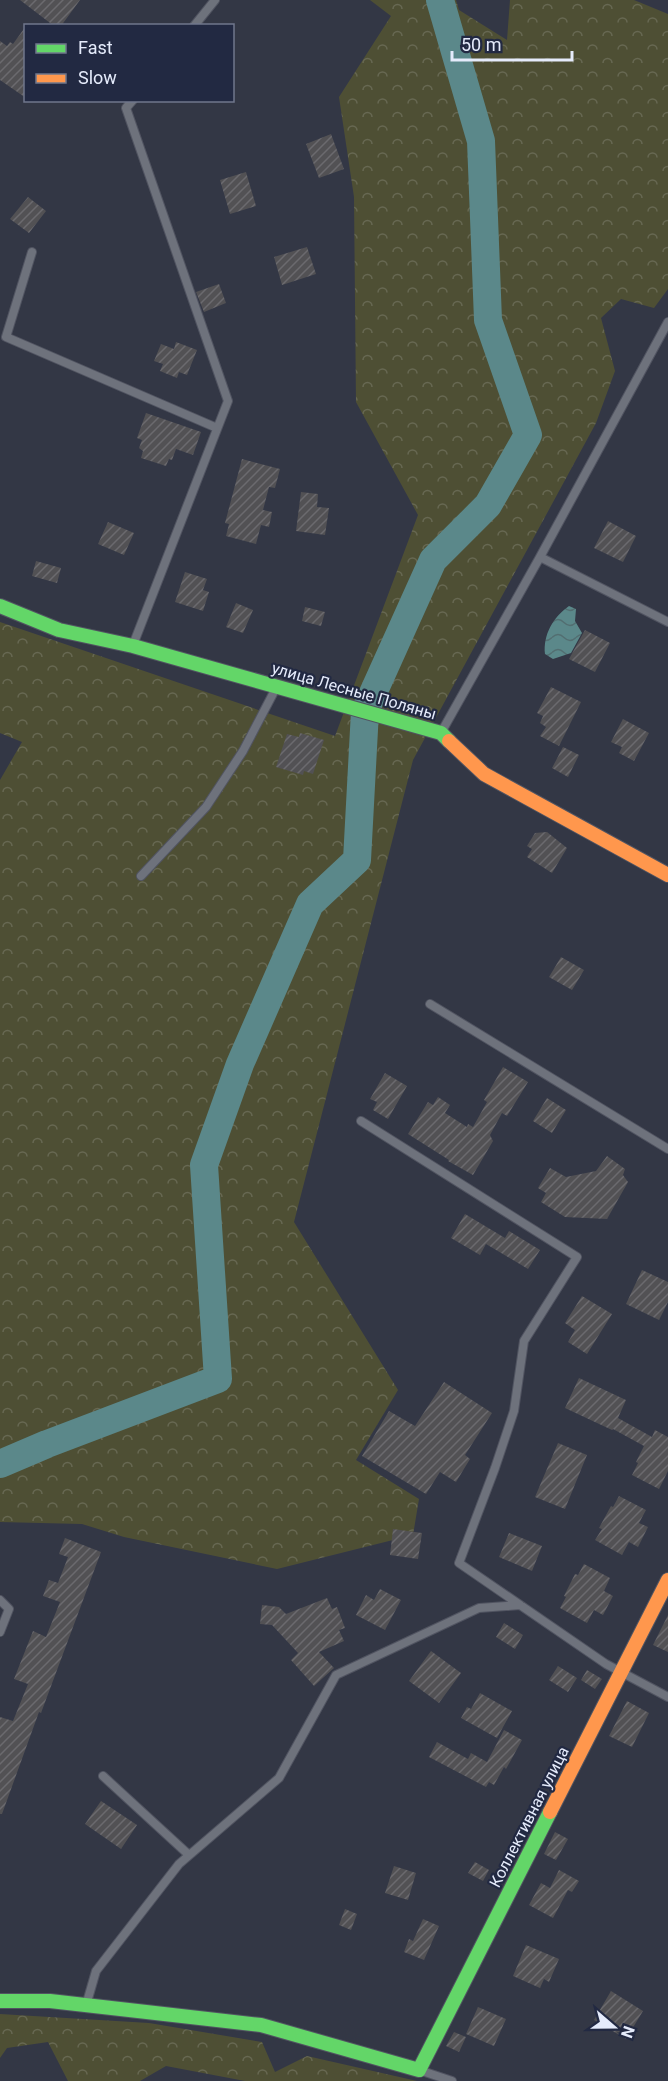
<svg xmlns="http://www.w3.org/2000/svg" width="668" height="2081" viewBox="0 0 668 2081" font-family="Roboto,sans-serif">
  <defs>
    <pattern id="forest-crowns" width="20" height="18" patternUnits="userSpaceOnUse" patternTransform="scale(1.5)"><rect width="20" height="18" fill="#4e4f34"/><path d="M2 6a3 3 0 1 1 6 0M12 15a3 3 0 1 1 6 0" fill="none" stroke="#676852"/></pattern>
    <pattern id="water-waves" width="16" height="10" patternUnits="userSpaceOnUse" patternTransform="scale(1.5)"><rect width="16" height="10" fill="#5b888a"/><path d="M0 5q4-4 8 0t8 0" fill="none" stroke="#526e71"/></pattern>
    <pattern id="building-hatch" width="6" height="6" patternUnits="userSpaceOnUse" patternTransform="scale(1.5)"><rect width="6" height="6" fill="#525154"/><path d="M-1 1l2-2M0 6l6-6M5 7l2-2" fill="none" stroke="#6b6a6e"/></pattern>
  </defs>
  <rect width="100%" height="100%" fill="#333745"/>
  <!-- forest -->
  <path fill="url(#forest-crowns)" d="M370,0H456L459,10L507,40L510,0H634L668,14V289L654,308L621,299L601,318L615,371L596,423L413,760L294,1222L398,1390L356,1460L419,1499L413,1535L277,1569L124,1537L82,1524L0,1522V780L22,742L0,733V622L335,736L418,515L356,402L354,197L339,97L391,16Z
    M0,2014L149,2023L262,2042L275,2072L307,2056L417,2081H245L166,2066L140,2081H68L48,2042L7,2048L0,2058Z"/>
  <!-- water -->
  <path fill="url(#water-waves)" d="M569,606L576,609L575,621L582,633L571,653L553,659L545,654C543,635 553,617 569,606Z"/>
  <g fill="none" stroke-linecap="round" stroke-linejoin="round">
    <!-- river -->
    <path stroke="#5b888a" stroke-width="28" d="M0,1464L47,1444L218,1379L204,1165L240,1064L310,904L357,860L365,711L433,560L488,505L528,435L488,320L481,141L440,0"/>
  </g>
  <!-- building -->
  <path fill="url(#building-hatch)" d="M20,0H80L61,26H54Z
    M26,26V98L0,80V41L7,46L10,42L13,44Z
    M331,134L344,169L319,178L306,144Z
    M246,172L256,206L230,214L220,180Z
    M28,197L46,211L29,233L10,219Z
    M307,247L316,274L282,285L274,257Z
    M219,284L226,303L204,312L196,292Z
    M176,342L197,350L187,375L179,372L177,378L160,371L163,364L154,361L161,344L174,349Z
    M146,413L201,432L193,455L176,449L172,460L169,459L166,466L141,458L143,451L139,448L142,440L137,438Z
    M242,459L280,469L275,488L269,487L263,510L272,512L269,527L261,525L256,544L226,536L229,524L225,523Z
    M301,492L318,494L317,507L329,508L325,535L296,531Z
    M608,521L636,536L623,562L594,548Z
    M108,522L134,533L124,555L98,544Z
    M36,561L61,568L57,583L32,576Z
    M185,572L207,579L203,590L209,592L203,611L175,602Z
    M236,603L253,610L243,633L226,627Z
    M305,607L325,612L321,626L302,621Z
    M585,630L610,643L595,672L569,659Z
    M551,687L581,702L559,746L540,736L546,727L540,723L543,716L537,713Z
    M623,719L649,733L634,761L619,753L622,747L611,742Z
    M300,733L324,740L313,774L304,771L303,775L276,767L287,734L299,737Z
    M563,747L579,755L568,777L552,768Z
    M547,832L567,848L552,873L527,857L532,849L527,846L535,833Z
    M561,957L584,970L572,990L549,977Z
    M503,1067L528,1082L507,1116L502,1113L490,1135L493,1141L473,1175L448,1161L449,1160L408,1134L428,1102L433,1105L438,1097L450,1105L445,1113L467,1127L468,1124L473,1127L487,1102L484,1100Z
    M385,1073L407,1086L388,1119L373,1110L377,1102L370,1099Z
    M547,1098L566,1110L552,1133L533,1121Z
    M607,1156L625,1169L623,1175L628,1182L607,1219L565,1217L541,1202L546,1193L538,1188L550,1168L566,1177L596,1171Z
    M465,1214L505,1238L509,1231L540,1250L528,1269L486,1244L480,1255L451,1238Z
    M642,1270L668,1282V1302L659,1320L626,1304Z
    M582,1296L612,1314L587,1354L568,1342L575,1330L565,1323Z
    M579,1378L626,1400L618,1418L652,1437L655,1430L668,1437V1471L659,1489L632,1475L638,1463L636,1462L644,1446L613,1429L612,1430L565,1408Z
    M444,1382L492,1413L465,1455L470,1459L456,1482L440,1472L426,1494L362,1456L389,1411L415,1426Z
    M558,1443L587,1455L565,1509L535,1497Z
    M619,1496L646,1510L639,1523L648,1527L638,1547L629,1542L622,1555L595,1540L602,1529L599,1528L611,1506L613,1507Z
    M393,1529L422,1533L418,1559L390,1555Z
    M509,1533L542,1546L532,1571L499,1557Z
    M65,1538L101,1552L41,1713L39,1712L2,1814H0V1717L13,1721L28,1684L14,1679L33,1631L46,1637L60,1602L43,1596L49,1580L58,1583L68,1557L59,1554Z
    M584,1564L610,1578L604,1591L613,1596L603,1615L594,1610L587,1623L560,1608L566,1597L564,1596L575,1574L578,1575Z
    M380,1589L401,1600L385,1630L356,1615L366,1595L374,1600Z
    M327,1598L332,1609L337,1607L345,1628L339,1630L344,1641L319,1652L334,1668L314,1686L291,1660L298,1653L272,1625L260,1624L262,1605L279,1607L286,1614Z
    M668,1615V1652L653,1645Z
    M504,1623L523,1635L515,1649L496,1637Z
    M431,1651L461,1673L439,1703L409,1681Z
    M558,1666L577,1678L568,1692L549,1680Z
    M587,1670L602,1679L595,1689L581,1680Z
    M480,1693L512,1711L497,1738L461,1718L467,1707L471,1709Z
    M627,1701L649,1713L632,1747L609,1736Z
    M504,1730L522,1740L506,1769L504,1767L494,1785L489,1782L486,1787L429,1757L437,1742L468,1759L471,1753L487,1762Z
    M101,1801L137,1825L121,1849L85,1824Z
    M555,1832L568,1839L556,1860L544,1854Z
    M475,1862L489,1870L483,1881L468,1873Z
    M394,1866L416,1873L408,1900L385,1893Z
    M559,1870L579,1881L572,1892L568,1890L553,1918L529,1905L541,1883L550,1888Z
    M345,1909L357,1914L351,1930L339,1925Z
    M423,1919L439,1926L424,1960L404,1952L409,1939L413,1941Z
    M526,1945L559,1959L549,1982L544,1979L540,1988L513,1976Z
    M611,1991L643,2011L626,2039L594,2020Z
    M478,2007L506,2019L494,2046L466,2034Z
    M454,2032L466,2037L459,2052L446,2046Z"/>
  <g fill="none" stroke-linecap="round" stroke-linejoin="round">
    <!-- lane casing -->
    <g stroke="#515461" stroke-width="10">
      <path id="lane" d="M194,26L215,0
        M133,100L126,108L228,401L133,645
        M32,252L6,337L217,428
        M668,322L540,557L668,622
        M442,731L540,557
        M141,876L206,807L243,751L276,688
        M430,1004L668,1149
        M361,1121L577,1257L524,1341L514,1411L495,1468L459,1563L606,1664L668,1697
        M0,1600L9,1609L0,1632
        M103,1776L189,1855
        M87,2002L96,1971L179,1864L279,1778L336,1675L479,1608L520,1605
        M422,2071L452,2081"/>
    </g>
    <!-- fast casing -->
    <g stroke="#515461" stroke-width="16">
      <path id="fast" d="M0,606L59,630L133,646L441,733L449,741
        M0,2001H50L261,2025L419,2070L550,1812"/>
    </g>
    <!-- slow casing -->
    <g stroke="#515461" stroke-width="16">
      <path id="slow" d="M449,741L484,774L668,875
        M550,1812L668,1580"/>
    </g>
    <!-- lane -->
    <use href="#lane" stroke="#6e727c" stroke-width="8"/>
    <!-- fast -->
    <use href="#fast" stroke="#63d668" stroke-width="14"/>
    <!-- slow -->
    <use href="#slow" stroke="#ff974d" stroke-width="14"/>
  </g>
  <g text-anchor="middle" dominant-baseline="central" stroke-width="4.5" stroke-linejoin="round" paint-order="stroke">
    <!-- street labels -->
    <g font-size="16" fill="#e5ebfb" stroke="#222942">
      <text transform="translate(354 691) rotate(16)">улица Лесные Поляны</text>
      <text transform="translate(529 1817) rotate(-63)">Коллективная улица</text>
    </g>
  </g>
  <!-- legend -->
  <rect x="24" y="24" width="210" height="78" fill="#222942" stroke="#70778c" stroke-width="1.5"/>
  <rect x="36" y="44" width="30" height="9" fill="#63d668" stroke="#70778c" stroke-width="1.5"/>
  <text x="78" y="54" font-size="18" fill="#e5ebfb">Fast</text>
  <rect x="36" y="74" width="30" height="9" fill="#ff974d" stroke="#70778c" stroke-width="1.5"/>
  <text x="78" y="84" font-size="18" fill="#e5ebfb">Slow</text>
  <!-- north arrow -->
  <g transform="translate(614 2027) rotate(110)" stroke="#222942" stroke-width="4.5" paint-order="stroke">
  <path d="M0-4.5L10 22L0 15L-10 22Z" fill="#e5ebfb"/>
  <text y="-9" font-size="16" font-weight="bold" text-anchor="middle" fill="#e5ebfb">N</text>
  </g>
  <!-- scale -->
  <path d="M452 51v9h120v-9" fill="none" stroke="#e5ebfb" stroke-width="3"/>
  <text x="461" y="51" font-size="18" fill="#e5ebfb" stroke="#222942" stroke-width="4.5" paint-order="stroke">50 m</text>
</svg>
